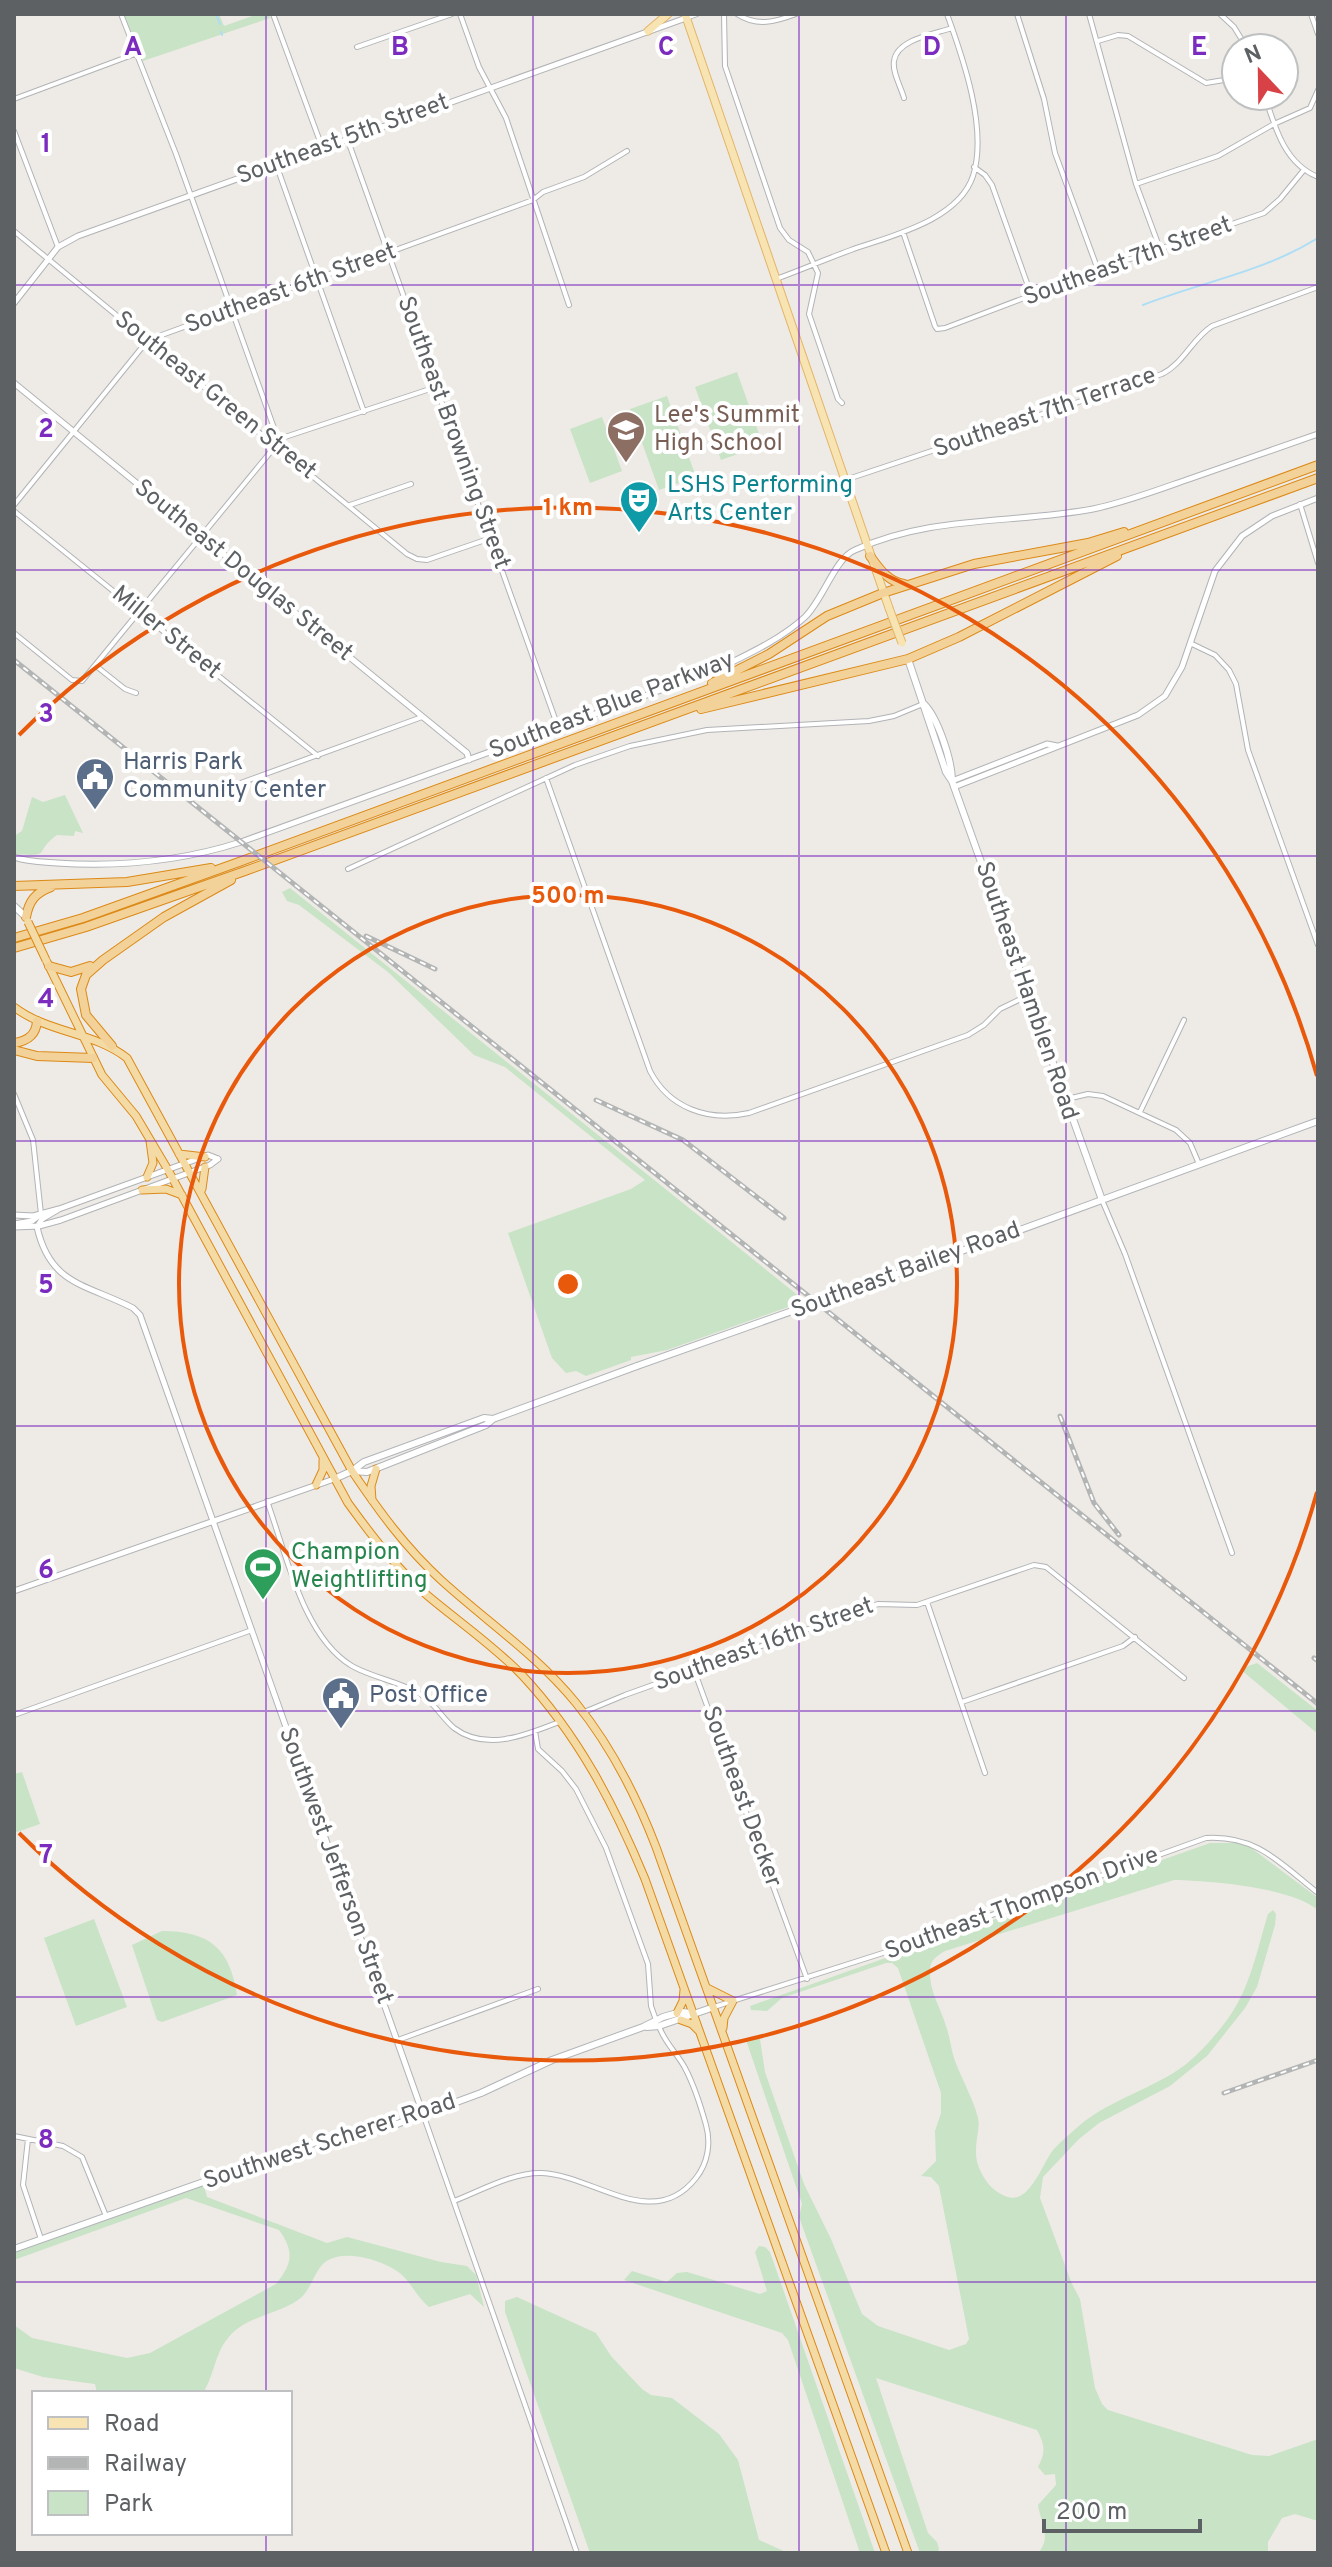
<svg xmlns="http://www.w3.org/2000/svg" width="1332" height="2567" viewBox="0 0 1332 2567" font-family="Overpass,sans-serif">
  <rect width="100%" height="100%" fill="#eeebe6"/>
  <!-- green -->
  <path fill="#c8e3c5" d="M124,14H219L224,26L258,14H268L270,18L143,61Z
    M737,372L763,445L721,460L695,387Z
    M667,396L696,477L659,490L630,409Z
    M602,417L622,471L590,483L570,429Z
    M65,795L83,833L75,831L74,836L57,835C32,853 54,857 14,854V836L22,831L32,797L43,802Z
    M290,888L805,1301L667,1350L631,1357V1360L586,1376L576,1371L566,1373L552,1358L508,1233L631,1189L645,1180L505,1067L474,1055L388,972L299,905L287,901L282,892Z
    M1257,1663L1318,1711V1734L1240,1669Z
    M22,1772L40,1824L14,1833V1774Z
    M1210,1843H1239L1250,1847L1318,1898V1910C1290,1887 1212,1881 1174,1880L945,1951C935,1957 929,1961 930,1974C930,1992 941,2009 946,2026C950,2037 951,2050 955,2061C962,2080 973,2098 978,2118C981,2131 972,2146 978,2165C983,2179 992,2191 1005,2196C1029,2207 1042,2164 1053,2150C1061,2141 1071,2133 1080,2125C1111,2099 1153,2089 1185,2065C1200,2053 1215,2036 1227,2020C1250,1989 1257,1950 1268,1914L1273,1910L1276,1914L1275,1925L1257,1987L1245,2008L1207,2056L1170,2086L1099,2123L1079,2139L1043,2177L1040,2198L1072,2284L1080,2299L1095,2388L1102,2404L1108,2410L1252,2455L1269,2456L1318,2439V2521L1295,2514L1282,2518L1268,2542V2553H1038C1052,2537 1041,2524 1038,2505L1056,2485L1055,2474L1045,2475L1038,2467C1046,2452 1045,2445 1037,2430L876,2378L928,2533L937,2542L939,2549L937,2553H920L799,2217L802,2204L746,2040L751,2037L760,2039L765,2072L804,2184L831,2239L862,2314L878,2326L949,2350L966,2344L969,2339L939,2186L931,2177L921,2176L936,2161L935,2131L941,2113V2093L898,1968L892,1963H886L782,1998L767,2011L751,2010L750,2006Z
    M94,1919L127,2007L76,2026L44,1938Z
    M162,1931C209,1931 230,1948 237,1995L162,2022L157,2020L132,1945Z
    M204,2186L207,2197L327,2243L347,2237L441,2262L467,2266L476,2275L484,2307L470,2294L429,2307C417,2297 412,2284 401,2274C384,2260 339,2246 322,2265C313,2275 310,2292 298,2300C276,2315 246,2316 228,2338C215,2353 214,2376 203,2393H97L95,2384L43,2377L14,2368V2325L32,2338L127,2358L150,2353L276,2284C292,2264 295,2252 279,2230L186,2198L14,2260V2253Z
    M759,2246L765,2247L770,2252L875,2553H860L788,2340L782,2333L624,2280L632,2271L667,2282L677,2273L687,2272L760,2294L767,2291L755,2252Z
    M517,2297L596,2333L611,2356L642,2389L651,2395L672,2398L719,2434L738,2460L759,2540L788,2553H590L505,2312V2301Z"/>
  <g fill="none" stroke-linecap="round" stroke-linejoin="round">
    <!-- stream -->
    <path stroke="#addef6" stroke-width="2" d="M216,14L220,24
      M221,32L222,35
      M1143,305C1204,281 1261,273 1318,238"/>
    <!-- minor casing -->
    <g stroke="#b1b3b6" stroke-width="6">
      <path id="minor" d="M121,14L176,154L279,442
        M273,14L322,147
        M460,14L479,67L506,118L569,305
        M724,14L725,66L780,228L789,240L808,252L818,273L809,314L838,399L842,403
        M737,14C757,27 775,22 796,14
        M1017,14L1044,99L1055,153L1098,270
        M1089,14L1136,184L1160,249
        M1220,14L1234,27L1247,48
        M1311,14L1318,34
        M686,18L697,14
        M1098,41L1118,35L1128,36L1206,83L1236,78
        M357,47L452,14
        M1265,96C1275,128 1285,164 1318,177
        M904,98C901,87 892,72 894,61C897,39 935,34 952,28
        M14,99L135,54
        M14,131L58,247
        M347,138L558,727
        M276,164L364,412
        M974,167L985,175L992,185L1032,297
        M1136,184L1218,156L1274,124L1310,108L1318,90
        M14,231L407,554L417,559L427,560L491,538
        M903,232L935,326L937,329L945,328L1098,270L1264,213L1280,199L1303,171
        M776,279C801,270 826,259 851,250C890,236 958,221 973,176C988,129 963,58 947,14
        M845,480L1162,374C1184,363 1192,339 1212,326L1318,287
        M1300,504L1318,563
        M14,505L148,340L533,200L543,192L584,177L627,151
        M350,505L411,484
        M14,511L318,756
        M14,633L72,680L82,681L282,438L436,387
        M1192,644L1215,655L1229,670L1236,684L1248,750L1318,945
        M96,666L125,689L136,693
        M546,778L650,1071C669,1108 708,1122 749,1113L968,1035L984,1025L1000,1009L1027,996
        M216,792L422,717
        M348,869L575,765L630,746L707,730L869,721L894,716L923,704
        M14,1094L33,1140L41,1214
        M1067,1099L1088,1094L1103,1096L1176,1130L1190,1143L1199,1164
        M1140,1112L1184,1020
        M1102,1200L1125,1254L1232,1553
        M267,1501C286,1553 303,1637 352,1666C373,1678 399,1681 420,1694C434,1702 442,1718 454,1728C486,1752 526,1735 559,1722
        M927,1602L985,1773
        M694,1670L807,1979
        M962,1702L1123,1646L1135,1637
        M584,1712L625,1695L878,1604L917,1605L1034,1565L1046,1567L1184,1678
        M14,1715L252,1630
        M535,1731L538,1749L562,1771L576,1789L606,1848L648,1964L651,2006L656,2020
        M714,2007L908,1945L1206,1838C1257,1835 1280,1863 1318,1893
        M398,2040L538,1989
        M423,2114L577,2553
        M14,2136L63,2146L82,2157L106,2216
        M28,2139L23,2185L41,2239
        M454,2201C480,2191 513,2172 542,2173C593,2175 653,2233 696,2178C708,2163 711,2143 706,2125C701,2107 694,2085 685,2068C677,2053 664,2042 659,2026"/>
    </g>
    <!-- tertiary casing -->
    <g stroke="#b1b3b6" stroke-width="7">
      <path id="tertiary" d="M14,303L58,247L78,236L686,18
        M14,383L467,753L469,760
        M952,781L1047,744L1057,746
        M954,787L1138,715L1165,696L1182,667L1215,571L1242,536L1272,516L1318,498
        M14,857C27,862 43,862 57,863C120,867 182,861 241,842L716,670C746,655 780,640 805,617C823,600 835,558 855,550C931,515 1013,524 1093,509C1127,502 1160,489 1192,478C1234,463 1276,449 1318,434
        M59,1209L42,1219L37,1227C50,1285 86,1284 133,1308L140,1315L423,2114
        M14,1215L33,1216L59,1209L208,1155L218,1159
        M14,1224L32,1221L41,1214
        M14,1227L39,1226L61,1220L210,1165L218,1159
        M14,1591L334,1479"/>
    </g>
    <!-- secondary casing -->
    <g stroke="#b2b5b9" stroke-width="8">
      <path id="secondary" d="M908,659L946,772L952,781C952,761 938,718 924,704
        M952,781L1102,1200
        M14,906L26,917
        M998,1238L1318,1121
        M352,1471L367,1472L486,1425L493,1419L637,1366
        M334,1479L352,1471L364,1462L484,1418L493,1419
        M647,2027L659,2026L714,2007
        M14,2249L325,2139L397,2124L481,2093L552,2060L643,2027L663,2017L681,2012L693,2013"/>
    </g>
    <!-- primary casing -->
    <g stroke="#e3b469" stroke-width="9">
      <path id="primary" d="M685,14L889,608
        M648,31L668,14"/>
    </g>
    <!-- trunk casing -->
    <g stroke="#dc8917" stroke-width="9">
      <path id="trunk" d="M47,962L102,1075L136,1116L168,1170L348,1503C372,1536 397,1569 428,1596C459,1622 494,1646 522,1675C578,1735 614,1804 645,1879L886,2553
        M14,1007C48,1033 94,1032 127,1058L352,1471C379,1511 405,1547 441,1580C486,1621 537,1655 576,1703C611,1746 636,1795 656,1847L908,2553
        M179,1154L205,1157
        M147,1177L153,1163L150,1141
        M202,1189L205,1167
        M142,1190L166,1189L182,1195
        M316,1485L323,1470V1460
        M372,1500L371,1486L376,1469
        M707,1988L733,2001L724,2018L723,2028
        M677,2013L683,2001L684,1990
        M681,2020L692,2024L699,2031"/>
    </g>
    <!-- motorway casing -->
    <g stroke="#dc8917" stroke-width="10">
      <path id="motorway" d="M870,556C879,568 888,582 904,584
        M712,683L769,654L827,616L883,593L974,564L1088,543L1124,532
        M701,709L908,659L959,637L1117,556
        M14,886L127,882L211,868
        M26,917C29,901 35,893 51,887
        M14,938L83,918L239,862L1318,465
        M14,948L86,927L245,871L1318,478
        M49,966L71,972L90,966
        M14,1043C28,1041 36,1035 37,1021
        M112,1046L86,1015L81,989L86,975L103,960L164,917L231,880
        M14,1050L37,1056L93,1058"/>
    </g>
    <!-- minor -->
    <use href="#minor" stroke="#fff" stroke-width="4"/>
    <!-- tertiary -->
    <use href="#tertiary" stroke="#fff" stroke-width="5"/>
    <!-- secondary -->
    <use href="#secondary" stroke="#fff" stroke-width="6"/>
    <!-- primary -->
    <use href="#primary" stroke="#f7e4b2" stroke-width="7"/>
    <!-- trunk -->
    <use href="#trunk" stroke="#f4dba5" stroke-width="7"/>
    <!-- motorway -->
    <use href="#motorway" stroke="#f2d298" stroke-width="8"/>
    <!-- rail casing -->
    <g stroke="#b3b4b4" stroke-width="5">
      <path id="rail" d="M14,660L1318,1704
        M366,936L435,969
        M596,1100L683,1140L784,1218
        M1060,1416L1094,1503L1119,1535
        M1314,1658L1318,1661
        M1224,2093L1318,2060"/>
    </g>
    <!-- rail -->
    <use href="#rail" stroke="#fff" stroke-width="2" stroke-dasharray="6" stroke-linecap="butt"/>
    <!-- secondary-bridge casing -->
    <g stroke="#b2b5b9" stroke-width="8" stroke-linecap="butt">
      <path id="secondary-bridge" d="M637,1366L998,1238"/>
    </g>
    <!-- primary-bridge casing -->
    <g stroke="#e3b469" stroke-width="9" stroke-linecap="butt">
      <path id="primary-bridge" d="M889,608L902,643"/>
    </g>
    <!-- trunk-bridge casing -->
    <g stroke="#dc8917" stroke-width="9" stroke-linecap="butt">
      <path id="trunk-bridge" d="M28,922L46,960"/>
    </g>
    <!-- secondary-bridge -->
    <use href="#secondary-bridge" stroke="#fff" stroke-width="6"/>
    <!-- primary-bridge -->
    <use href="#primary-bridge" stroke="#f7e4b2" stroke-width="7"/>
    <!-- trunk-bridge -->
    <use href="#trunk-bridge" stroke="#f4dba5" stroke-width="7"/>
  </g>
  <!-- grid -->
  <path fill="none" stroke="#7b2cbf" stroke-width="2" stroke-opacity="0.55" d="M266,14V2393M533,14V2553M799,14V2553M1066,14V2553M14,285H1318M14,570H1318M14,856H1318M14,1141H1318M14,1426H1318M14,1711H1318M14,1997H1318M14,2282H1318M266,2533V2553"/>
  <!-- distance rings -->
  <g fill="none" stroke="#e8590c" stroke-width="4">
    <circle cx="568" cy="1284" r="389"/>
    <path d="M1317 1492A777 777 0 0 1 19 1833M19 735A777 777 0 0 1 1317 1076"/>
  </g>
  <!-- icons -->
  <defs>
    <g id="school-pin" transform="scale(2)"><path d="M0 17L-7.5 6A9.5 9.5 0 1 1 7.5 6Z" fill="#8d6e63" stroke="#fff"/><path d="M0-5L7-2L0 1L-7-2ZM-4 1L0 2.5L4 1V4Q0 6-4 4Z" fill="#fff"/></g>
    <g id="theatre-pin" transform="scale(2)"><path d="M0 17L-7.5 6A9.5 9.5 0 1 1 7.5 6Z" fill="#0f9aa8" stroke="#fff"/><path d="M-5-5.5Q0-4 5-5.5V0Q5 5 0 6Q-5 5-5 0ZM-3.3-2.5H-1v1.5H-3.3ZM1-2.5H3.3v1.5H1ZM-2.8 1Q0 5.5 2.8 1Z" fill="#fff"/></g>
    <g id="civic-pin" transform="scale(2)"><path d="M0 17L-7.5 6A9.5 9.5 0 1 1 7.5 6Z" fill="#5c6f8a" stroke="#fff"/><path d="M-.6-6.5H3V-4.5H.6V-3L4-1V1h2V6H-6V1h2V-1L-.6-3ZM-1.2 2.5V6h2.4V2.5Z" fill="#fff"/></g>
    <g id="stadium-pin" transform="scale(2)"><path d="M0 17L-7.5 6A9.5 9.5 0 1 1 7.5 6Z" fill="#2e9e5b" stroke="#fff"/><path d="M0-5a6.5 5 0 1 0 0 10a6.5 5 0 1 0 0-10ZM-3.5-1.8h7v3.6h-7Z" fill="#fff"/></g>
  </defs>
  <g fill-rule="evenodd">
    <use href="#school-pin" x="626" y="430"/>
    <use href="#theatre-pin" x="639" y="500"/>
    <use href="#civic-pin" x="95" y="777"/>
    <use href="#stadium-pin" x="263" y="1567"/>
    <use href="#civic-pin" x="341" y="1696"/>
  </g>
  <g text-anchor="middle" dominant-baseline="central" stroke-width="8" stroke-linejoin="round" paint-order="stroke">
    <!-- street labels -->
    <g font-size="24" fill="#5d6164" stroke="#fff">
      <text transform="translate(343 140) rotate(-20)">Southeast 5th Street</text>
      <text transform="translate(1128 262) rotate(-20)">Southeast 7th Street</text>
      <text transform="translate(291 289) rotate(-20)">Southeast 6th Street</text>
      <text transform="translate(215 396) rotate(39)">Southeast Green Street</text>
      <text transform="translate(1045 413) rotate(-19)">Southeast 7th Terrace</text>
      <text transform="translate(453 433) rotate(70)">Southeast Browning Street</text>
      <text transform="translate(243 571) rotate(39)">Southeast Douglas Street</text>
      <text transform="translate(166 633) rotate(39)">Miller Street</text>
      <text transform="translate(612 706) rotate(-21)">Southeast Blue Parkway</text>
      <text transform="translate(1026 991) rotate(71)">Southeast Hamblen Road</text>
      <text transform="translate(906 1271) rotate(-20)">Southeast Bailey Road</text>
      <text transform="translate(764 1645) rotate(-20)">Southeast 16th Street</text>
      <text transform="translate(741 1797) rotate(70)">Southeast Decker</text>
      <text transform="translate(335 1866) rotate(70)">Southwest Jefferson Street</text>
      <text transform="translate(1022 1904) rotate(-20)">Southeast Thompson Drive</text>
      <text transform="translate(330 2142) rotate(-18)">Southwest Scherer Road</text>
    </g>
    <!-- education labels -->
    <g font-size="24" fill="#785e54" stroke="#fff" text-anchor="start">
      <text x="654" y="416">Lee's Summit<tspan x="654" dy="28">High School</tspan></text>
    </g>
    <!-- culture labels -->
    <g font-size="24" fill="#0d838f" stroke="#fff" text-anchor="start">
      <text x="667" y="486">LSHS Performing<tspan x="667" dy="28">Arts Center</tspan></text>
    </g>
    <!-- service labels -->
    <g font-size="24" fill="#4e5e75" stroke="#fff" text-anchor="start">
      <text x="123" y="763">Harris Park<tspan x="123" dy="28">Community Center</tspan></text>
      <text x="369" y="1696">Post Office</text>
    </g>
    <!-- leisure labels -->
    <g font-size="24" fill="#27864d" stroke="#fff" text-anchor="start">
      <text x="291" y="1553">Champion<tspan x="291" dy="28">Weightlifting</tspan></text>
    </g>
  </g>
  <g font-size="26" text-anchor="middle" font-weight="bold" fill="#7b2cbf" stroke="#fff" stroke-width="8" stroke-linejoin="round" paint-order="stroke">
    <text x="133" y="55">A</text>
    <text x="400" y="55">B</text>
    <text x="666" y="55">C</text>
    <text x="932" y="55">D</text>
    <text x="1199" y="55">E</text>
    <text x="46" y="152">1</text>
    <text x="46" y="437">2</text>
    <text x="46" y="722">3</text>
    <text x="46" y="1007">4</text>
    <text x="46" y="1293">5</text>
    <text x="46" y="1578">6</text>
    <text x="46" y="1863">7</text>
    <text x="46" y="2148">8</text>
  </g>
  <circle cx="568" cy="1284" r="12" fill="#e8590c" stroke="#fff" stroke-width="4"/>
  <g font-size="24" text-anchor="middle" font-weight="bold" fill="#e8590c" stroke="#fff" stroke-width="8" stroke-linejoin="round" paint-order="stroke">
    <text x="568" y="515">1 km</text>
    <text x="568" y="903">500 m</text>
  </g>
  <!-- border -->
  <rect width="1332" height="2567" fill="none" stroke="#5d6164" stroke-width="32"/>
  <!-- legend -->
  <rect x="32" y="2391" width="260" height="144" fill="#ffffff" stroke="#bec0c1" stroke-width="2"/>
  <rect x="48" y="2417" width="40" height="12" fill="#f7e4b2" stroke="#bec0c1" stroke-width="2"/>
  <text x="104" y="2431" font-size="24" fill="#5d6164">Road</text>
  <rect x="48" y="2457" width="40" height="12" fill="#b3b4b4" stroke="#bec0c1" stroke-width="2"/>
  <text x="104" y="2471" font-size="24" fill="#5d6164">Railway</text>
  <rect x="48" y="2491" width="40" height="24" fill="#c8e3c5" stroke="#bec0c1" stroke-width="2"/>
  <text x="104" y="2511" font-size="24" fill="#5d6164">Park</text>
  <!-- north arrow -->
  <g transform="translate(1260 72) rotate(338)"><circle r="38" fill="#ffffff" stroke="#bec0c1" stroke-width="2"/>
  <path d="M0-6L14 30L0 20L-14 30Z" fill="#d84246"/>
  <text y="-12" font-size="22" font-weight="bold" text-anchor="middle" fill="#5d6164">N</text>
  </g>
  <!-- scale -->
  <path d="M1044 2519v12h156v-12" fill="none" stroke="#5d6164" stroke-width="4"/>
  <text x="1056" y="2519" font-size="24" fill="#5d6164" stroke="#ffffff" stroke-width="6" paint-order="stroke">200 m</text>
</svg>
